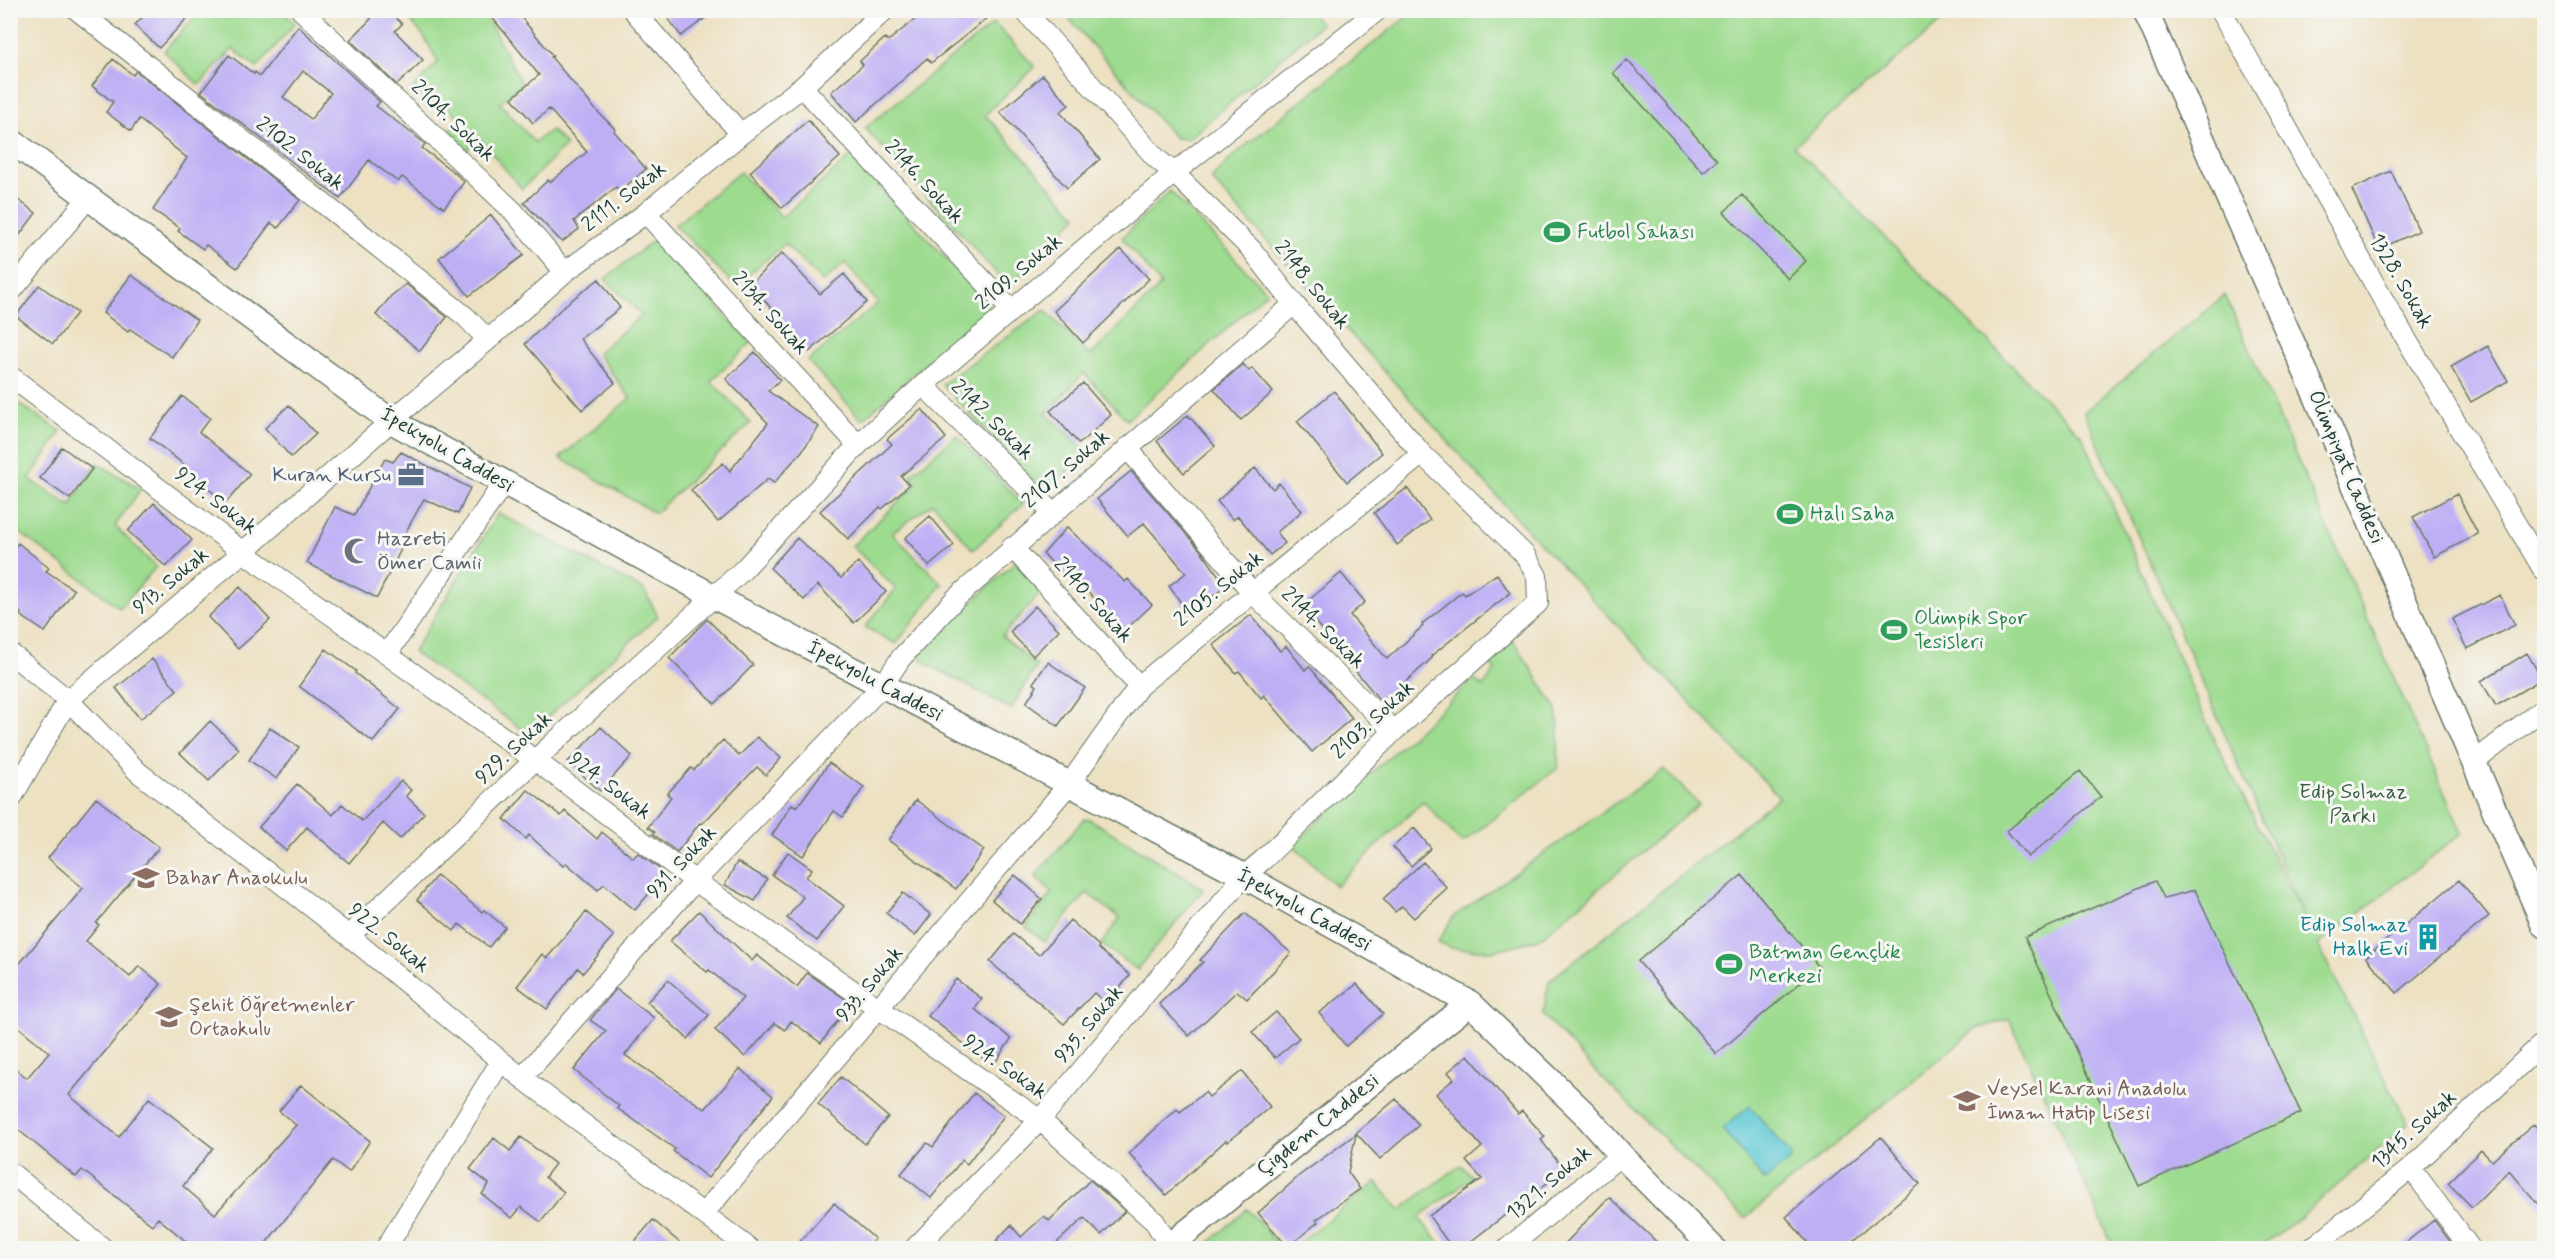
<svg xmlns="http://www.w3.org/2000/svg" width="2555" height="1259" viewBox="0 0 2555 1259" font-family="Mynerve,sans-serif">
  <rect width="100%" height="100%" fill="#f6f6f2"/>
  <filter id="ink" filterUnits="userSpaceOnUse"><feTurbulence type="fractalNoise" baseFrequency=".0167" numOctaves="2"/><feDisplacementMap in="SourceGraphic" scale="12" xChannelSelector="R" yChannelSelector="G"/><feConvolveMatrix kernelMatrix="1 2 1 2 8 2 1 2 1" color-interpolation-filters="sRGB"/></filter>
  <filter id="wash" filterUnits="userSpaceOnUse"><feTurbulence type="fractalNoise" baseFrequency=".008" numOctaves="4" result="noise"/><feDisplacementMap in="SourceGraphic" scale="24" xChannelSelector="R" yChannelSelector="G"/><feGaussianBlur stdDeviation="1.35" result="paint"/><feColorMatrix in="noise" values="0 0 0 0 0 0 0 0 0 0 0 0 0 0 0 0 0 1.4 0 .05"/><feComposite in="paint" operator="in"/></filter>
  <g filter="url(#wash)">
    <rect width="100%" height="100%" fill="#ede1c2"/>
    <!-- green -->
    <path fill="#9ddb8f" stroke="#5e8c62" stroke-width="1.5" d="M197,11H281L295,23L257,68L233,49L199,85L164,51L199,12Z
      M402,11H483L522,84L500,103L534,142L551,130L566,145L522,189L478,137L466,151L447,133L460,119L439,99L429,109L412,90L438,62L423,35Z
      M1062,11H1309L1321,24L1188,139L1175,138Z
      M1414,11H1954L1794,146L2083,437L2212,735L2309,927L2084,412L2225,295L2462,833L2318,945L2408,1124L2301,1217L2259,1248H2114L2009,1019L1976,1029L1745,1218L1596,1072L1543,1015L1549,981L1779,797L1523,525L1211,179L1234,155Z
      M994,23L1035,67L985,115L1077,216L1009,287L865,128Z
      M851,156L990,306L862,420L808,361L878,303L845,263L823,282L785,244L735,286L675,225L740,172L782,217Z
      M1170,191L1267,292L1127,420L1084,373L1046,413L1088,453L1043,492L942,384L1045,310L1090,356L1161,285L1122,238Z
      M655,239L751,343L711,381L751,423L655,513L560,458L630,398L597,353L642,315L605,279Z
      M11,399L61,431L29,479L70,506L97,463L141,489L115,526L156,567L120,608L11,526Z
      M956,435L1023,504L973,550L933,503L892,533L942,584L896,644L865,627L896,589L852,546L917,484L911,475Z
      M498,513L644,590L658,616L529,734L413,652Z
      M1016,561L1041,593L1002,636L1037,666L1011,709L926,663L920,657L923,649Z
      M1513,640L1557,709L1559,732L1558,768L1462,843L1423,801L1336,886L1293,845L1474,679L1483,687L1495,670L1489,663Z
      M1664,769L1699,804L1539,939L1492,951L1452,948L1438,942L1453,917Z
      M1084,819H1089L1204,889L1137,969L1139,971L1101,944L1120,918L1087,893L1045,942L1026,927L1052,892L1035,876Z
      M1461,1165L1472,1177L1419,1218L1444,1248H1292L1376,1182L1400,1210Z
      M1247,1209L1281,1248H1203Z"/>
    <!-- water -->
    <path fill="#5dc9d5" stroke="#3e8384" stroke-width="1.5" d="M1750,1106L1793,1157L1765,1181L1722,1129Z"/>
    <g id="blocks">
      <!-- building -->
      <path fill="#beaff5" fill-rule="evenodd" d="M149,10H195L159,48L135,25Z
        M362,10H388L402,24L395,31L423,60L397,85L350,40L371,19Z
        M486,10H515L553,56L551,57L595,109L615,129L614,131L646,169L620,191L616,187L574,221L579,229L562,242L524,203L548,180L550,182L587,152L549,109L533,123L512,98L539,75Z
        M662,10H716L681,36Z
        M927,10H997L931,63L927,58L856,122L831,92L863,65L860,61L885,38L888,41Z
        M298,26L380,102L376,106L418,138L425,144L422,148L456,174L464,182L444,208L402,177L398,182L369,160L340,199L201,92L229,55L254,74L255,72L260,76ZM303,71L331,93L311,119L283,97Z
        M113,59L133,75L136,71L300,200L278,228L271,223L237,268L206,245L203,249L178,231L180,228L153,210L187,158L139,119L131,131L106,112L113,102L92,86Z
        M1627,60L1717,160L1703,172L1613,73Z
        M1043,75L1069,105L1060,112L1100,159L1067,188L1000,112Z
        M808,120L840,157L782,208L750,172Z
        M2391,171L2419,231L2379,249L2352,189Z
        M10,194L36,213L10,248Z
        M1742,195L1806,261L1788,279L1724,212Z
        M491,215L524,255L469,296L439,258Z
        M1121,249L1149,279L1083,343L1054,311Z
        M782,253L820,294L844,274L867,302L809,352L750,284Z
        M131,275L197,320L172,357L130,329L128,332L103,313Z
        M599,279L620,308L580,339L615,383L582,410L525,344L565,305Z
        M406,284L447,317L420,351L376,315L391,296Z
        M39,285L77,313L53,344L16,316Z
        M2488,346L2508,381L2471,402L2451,367Z
        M755,352L780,380L768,391L819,427L802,451L774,483L768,479L718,522L691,490L723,463L730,471L768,423L726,379Z
        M1243,364L1249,371L1252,368L1273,392L1241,420L1214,389Z
        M1083,383L1111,415L1079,444L1050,411Z
        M1334,391L1382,453L1347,482L1297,421Z
        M182,396L210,418L199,432L250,474L226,503L189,473L191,470L150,438Z
        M289,405L316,434L291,457L265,428Z
        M922,409L946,438L901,476L909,485L882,509L880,507L848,539L820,511L892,444L887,439Z
        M1188,415L1215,446L1184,473L1157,441Z
        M62,447L92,469L70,499L40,478Z
        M401,452L470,488L458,514L424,499L403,537L406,539L377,598L307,563L335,507L354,515L385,459L393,462Z
        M1255,468L1273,489L1279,483L1302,511L1277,532L1285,543L1270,555L1238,516L1233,520L1217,501Z
        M1131,471L1202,552L1226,586L1189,614L1169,586L1186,573L1144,523L1128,536L1097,499Z
        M1407,488L1430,520L1397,545L1374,513Z
        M2457,494L2478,534L2434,557L2413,517Z
        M154,503L192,540L166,567L128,531Z
        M930,516L954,545L929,566L905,538Z
        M1067,527L1125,582L1128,579L1152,605L1124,631L1084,587L1081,590L1043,554Z
        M797,538L841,578L858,562L886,592L854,623L818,585L804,600L770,568Z
        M18,543L49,568L46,571L74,590L45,632L20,615L21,613L10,604V553Z
        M1341,573L1365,602L1350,615L1387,659L1423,626L1422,624L1462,592L1465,595L1497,574L1510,593L1431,656L1432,658L1382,703L1302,606Z
        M240,587L270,620L238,649L208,617Z
        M2500,595L2515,625L2467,649L2452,619Z
        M1035,606L1059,630L1033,656L1010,632Z
        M1251,615L1280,651L1286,646L1305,670L1309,666L1352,718L1312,752L1264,695L1261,698L1239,671L1236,673L1213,645Z
        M707,619L753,665L715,704L669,658Z
        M326,649L356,671L355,673L400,709L373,742L299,686Z
        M2527,653L2542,679L2496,706L2481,681Z
        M152,659L177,690L140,719L116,688Z
        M1048,662L1085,688L1058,726L1026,703L1037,686L1033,683Z
        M210,721L239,749L209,781L180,753Z
        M601,727L632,756L600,791L568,762Z
        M270,728L299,747L277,779L249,760Z
        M757,737L781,758L766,775L757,767L701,825L700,823L677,852L653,834L655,832L648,827L671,797L667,794L691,768L694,770L723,740L739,756Z
        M829,763L864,787L843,817L834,811L803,856L772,835L792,804L797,807Z
        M2080,771L2101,797L2028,857L2007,831Z
        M401,781L411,790L406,796L424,813L400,839L383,823L349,863L307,827L286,851L259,827L297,784L333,815L342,804L362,821Z
        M528,790L561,816L565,811L597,839L602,832L633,858L638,853L662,871L660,874L663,877L635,910L604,884L598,890L566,863L563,866L529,835L526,839L504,819Z
        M96,798L159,847L96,923L99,925L86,941L130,977L139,966L161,984L69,1095L119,1137L149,1098L213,1148L183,1186L215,1214L296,1125L279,1111L301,1085L370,1141L349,1172L333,1160L262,1248H194L158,1218L152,1225L82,1170L76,1177L10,1123V1064L27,1078L49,1052L10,1020V975L83,888L48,858Z
        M916,800L984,850L956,889L888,840Z
        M1414,828L1431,848L1411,866L1393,847Z
        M788,852L812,869L806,877L844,906L817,941L787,918L803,897L772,875Z
        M737,862L767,879L755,901L725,885Z
        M1423,862L1447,888L1414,918L1402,906L1395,912L1383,899Z
        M437,875L482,912L484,910L505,927L489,947L459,924L454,931L417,900Z
        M1015,875L1042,899L1020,924L992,900Z
        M1742,875L1819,967L1716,1054L1638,961Z
        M2459,880L2489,916L2397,993L2366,957Z
        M2155,881L2164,898L2195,890L2301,1113L2139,1186L2025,937Z
        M903,893L931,915L915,936L886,913Z
        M699,911L752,961L757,955L797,987L807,973L851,1003L821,1043L791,1021L785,1030L775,1023L745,1057L715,1030L743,998L709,970L707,972L670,941Z
        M586,912L614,936L583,973L578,968L547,1009L517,986L542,954L547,958Z
        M1245,913L1291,953L1247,999L1237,991L1189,1036L1159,1004L1203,962L1200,960Z
        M1070,920L1099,946L1098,948L1130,975L1107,1004L1094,993L1064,1024L990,962L1013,934L1039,955Z
        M956,979L982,999L975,1009L1011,1039L993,1066L928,1016Z
        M668,980L709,1015L688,1039L647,1002Z
        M1357,984L1383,1014L1346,1046L1319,1013Z
        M616,989L654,1018L625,1055L705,1109L740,1069L773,1096L708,1178L673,1151L675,1149L617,1108L619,1106L574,1070L606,1031L590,1020Z
        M1276,1012L1299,1038L1275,1058L1252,1032Z
        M1468,1055L1518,1114L1522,1111L1545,1137L1541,1140L1564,1170L1462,1248H1452L1429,1216L1482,1179L1466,1161L1482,1147L1436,1094L1454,1079L1448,1072Z
        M1242,1071L1270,1107L1227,1142L1226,1140L1166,1195L1129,1153L1177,1109L1180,1112L1205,1092L1209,1097Z
        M841,1077L888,1117L865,1144L818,1104Z
        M974,1093L1004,1116L967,1164L962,1160L931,1198L901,1174L927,1143L933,1147Z
        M1396,1099L1419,1125L1380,1159L1356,1133Z
        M2534,1124L2544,1136V1211L2509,1170L2472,1207L2448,1183L2481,1150L2492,1161Z
        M1356,1134L1348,1172L1360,1189L1316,1220L1318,1222L1288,1247L1258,1213L1300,1175Z
        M521,1137L555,1164L545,1177L564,1192L541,1222L521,1207L512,1218L482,1194L489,1184L470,1169L494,1138L510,1151Z
        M1881,1137L1920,1184L1843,1248H1812L1786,1217Z
        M1090,1180L1125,1211L1101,1235L1084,1218L1051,1248H1004L996,1241L1011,1225L1021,1237L1044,1216L1049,1221Z
        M1609,1197L1663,1248H1561Z
        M834,1203L875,1239L867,1248H794Z
        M653,1220L686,1248H629Z
        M2434,1220L2455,1248H2399Z"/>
    </g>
  </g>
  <g filter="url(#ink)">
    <use href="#blocks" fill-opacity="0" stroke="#677666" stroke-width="1.5"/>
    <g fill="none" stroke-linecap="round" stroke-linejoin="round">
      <!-- minor casing -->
      <g stroke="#677666" stroke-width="22">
        <path id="minor" d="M77,10L357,230L466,317L488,340
          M301,10L513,211L565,272
          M633,10L741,134
          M2221,10L2389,310L2544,571
          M802,87L1011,310
          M646,213L858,445
          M10,293L88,198
          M10,376L243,552L535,760L695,881L1040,1120L1155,1222L1169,1246
          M923,385L1053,513
          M1127,448L1253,593L1394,731
          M1012,547L1139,686
          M10,653L68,700L138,772L349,936L522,1078L749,1248
          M387,654L503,484
          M2474,762L2544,708
          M10,801L68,700L243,552L391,421L488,340L565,272L646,213L741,134L802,87L885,10
          M349,936L535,760L743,570L858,445L923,385L1174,173L1378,10
          M522,1078L695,881L883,685L901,658L956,598L1294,304
          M2411,1168L2470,1248
          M10,1172L103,1248
          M704,1213L1070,783L1139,686L1422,454
          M386,1248L501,1061
          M915,1248L1040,1120L1244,876L1264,859L1394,731L1538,603L1537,576L1525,555L1422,454L1294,304L1252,250L1174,173L1156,158L1024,10
          M1508,1248L1621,1155
          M2312,1248L2411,1168L2544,1042"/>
      </g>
      <!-- tertiary casing -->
      <g stroke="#677666" stroke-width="27">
        <path id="tertiary" d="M2145,10L2306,373L2544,925
          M10,140L391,421L713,596L1244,876L1470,1003L1584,1113L1621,1155L1713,1248
          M1167,1248L1470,1003"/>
      </g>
      <!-- minor -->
      <use href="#minor" stroke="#fff" stroke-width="20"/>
      <!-- tertiary -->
      <use href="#tertiary" stroke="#fff" stroke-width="24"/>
    </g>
  </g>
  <!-- icons -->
  <defs>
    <g id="stadium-bare" transform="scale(2.07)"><path d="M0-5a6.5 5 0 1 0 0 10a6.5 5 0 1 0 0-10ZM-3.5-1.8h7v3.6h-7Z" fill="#2e9e5b" stroke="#f6f6f2" stroke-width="2.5" paint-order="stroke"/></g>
    <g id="office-bare" transform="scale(2.07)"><path d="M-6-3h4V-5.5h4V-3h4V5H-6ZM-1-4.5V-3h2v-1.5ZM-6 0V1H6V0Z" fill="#5c6f8a" stroke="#f6f6f2" stroke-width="2.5" paint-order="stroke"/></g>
    <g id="mosque-bare" transform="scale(2.07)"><path d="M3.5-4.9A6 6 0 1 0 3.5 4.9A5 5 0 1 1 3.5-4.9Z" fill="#6b7280" stroke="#f6f6f2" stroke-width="2.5" paint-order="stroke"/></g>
    <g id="school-bare" transform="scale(2.07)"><path d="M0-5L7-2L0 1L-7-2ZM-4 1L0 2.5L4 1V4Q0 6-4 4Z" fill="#8d6e63" stroke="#f6f6f2" stroke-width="2.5" paint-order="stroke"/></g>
    <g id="building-bare" transform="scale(2.07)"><path d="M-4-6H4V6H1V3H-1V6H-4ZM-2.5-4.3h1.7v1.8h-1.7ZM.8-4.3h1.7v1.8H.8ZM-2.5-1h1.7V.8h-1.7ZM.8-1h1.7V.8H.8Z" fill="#0f9aa8" stroke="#f6f6f2" stroke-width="2.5" paint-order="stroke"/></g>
  </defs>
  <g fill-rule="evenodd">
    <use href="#stadium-bare" x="1557" y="232"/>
    <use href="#office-bare" x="411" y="475"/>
    <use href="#stadium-bare" x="1790" y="514"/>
    <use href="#mosque-bare" x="357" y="551"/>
    <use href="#stadium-bare" x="1894" y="630"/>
    <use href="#school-bare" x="146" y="878"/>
    <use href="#building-bare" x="2428" y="937"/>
    <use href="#stadium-bare" x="1729" y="964"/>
    <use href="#school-bare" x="169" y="1017"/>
    <use href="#school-bare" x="1967" y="1101"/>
  </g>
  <g text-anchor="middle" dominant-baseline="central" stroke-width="6" stroke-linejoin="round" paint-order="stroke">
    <!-- street labels -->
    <g font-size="21" fill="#1f3d34" stroke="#f6f6f2">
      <text transform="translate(453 121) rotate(44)">2104. Sokak</text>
      <text transform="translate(300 154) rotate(38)">2102. Sokak</text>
      <text transform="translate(924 182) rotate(47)">2146. Sokak</text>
      <text transform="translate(624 197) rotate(-38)">2111. Sokak</text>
      <text transform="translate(1019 272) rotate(-40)">2109. Sokak</text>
      <text transform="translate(2401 281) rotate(60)">1328. Sokak</text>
      <text transform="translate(1312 285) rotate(51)">2148. Sokak</text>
      <text transform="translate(770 313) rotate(48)">2134. Sokak</text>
      <text transform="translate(992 420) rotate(44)">2142. Sokak</text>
      <text transform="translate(447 450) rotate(30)">İpekyolu Caddesi</text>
      <text transform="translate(2346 467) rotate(67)">Olimpiyat Caddesi</text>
      <text transform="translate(1066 469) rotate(-41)">2107. Sokak</text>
      <text transform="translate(216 501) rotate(37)">924. Sokak</text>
      <text transform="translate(171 581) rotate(-40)">913. Sokak</text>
      <text transform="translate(1219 589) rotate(-39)">2105. Sokak</text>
      <text transform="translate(1093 600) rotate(48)">2140. Sokak</text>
      <text transform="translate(1323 628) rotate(44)">2144. Sokak</text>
      <text transform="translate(875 681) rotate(28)">İpekyolu Caddesi</text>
      <text transform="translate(1373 720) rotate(-43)">2103. Sokak</text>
      <text transform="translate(514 748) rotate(-43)">929. Sokak</text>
      <text transform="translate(610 786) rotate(37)">924. Sokak</text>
      <text transform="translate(682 862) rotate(-47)">931. Sokak</text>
      <text transform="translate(1304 910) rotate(29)">İpekyolu Caddesi</text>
      <text transform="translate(389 938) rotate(39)">922. Sokak</text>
      <text transform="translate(870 984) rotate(-50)">933. Sokak</text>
      <text transform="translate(1089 1024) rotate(-50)">935. Sokak</text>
      <text transform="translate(1005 1067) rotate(35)">924. Sokak</text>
      <text transform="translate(1318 1125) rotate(-39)">Çigdem Caddesi</text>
      <text transform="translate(2414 1130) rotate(-42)">1345. Sokak</text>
      <text transform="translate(1549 1183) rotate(-40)">1321. Sokak</text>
    </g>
    <!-- leisure labels -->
    <g font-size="21" fill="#27864d" stroke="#f6f6f2" text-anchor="start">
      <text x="1577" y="232">Futbol Sahası</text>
      <text x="1810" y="514">Halı Saha</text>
      <text x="1914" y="618">Olimpik Spor<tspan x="1914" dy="24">Tesisleri</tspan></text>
      <text x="1749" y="952">Batman Gençlik<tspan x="1749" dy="24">Merkezi</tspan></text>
    </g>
    <!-- service labels -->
    <g font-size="21" fill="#4e5e75" stroke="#f6f6f2" text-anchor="end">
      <text x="391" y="475">Kuran Kursu</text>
    </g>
    <!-- worship labels -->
    <g font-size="21" fill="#5b616d" stroke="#f6f6f2" text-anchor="start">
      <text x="377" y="539">Hazreti<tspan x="377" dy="24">Ömer Camii</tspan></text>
    </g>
    <!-- park labels -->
    <g font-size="21" fill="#385d46" stroke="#f6f6f2">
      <text x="2353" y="792">Edip Solmaz<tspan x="2353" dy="24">Parkı</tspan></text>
    </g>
    <!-- education labels -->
    <g font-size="21" fill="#785e54" stroke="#f6f6f2" text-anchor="start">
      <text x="166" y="878">Bahar Anaokulu</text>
      <text x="189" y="1005">Şehit Öğretmenler<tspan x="189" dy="24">Ortaokulu</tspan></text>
      <text x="1987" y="1089">Veysel Karani Anadolu<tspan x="1987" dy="24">İmam Hatip Lisesi</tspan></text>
    </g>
    <!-- culture labels -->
    <g font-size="21" fill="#0d838f" stroke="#f6f6f2" text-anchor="end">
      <text x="2408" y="925">Edip Solmaz<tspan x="2408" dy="24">Halk Evi</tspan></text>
    </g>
  </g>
  <!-- margin -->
  <rect width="2555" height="1259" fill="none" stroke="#f6f6f2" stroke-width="36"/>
</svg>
